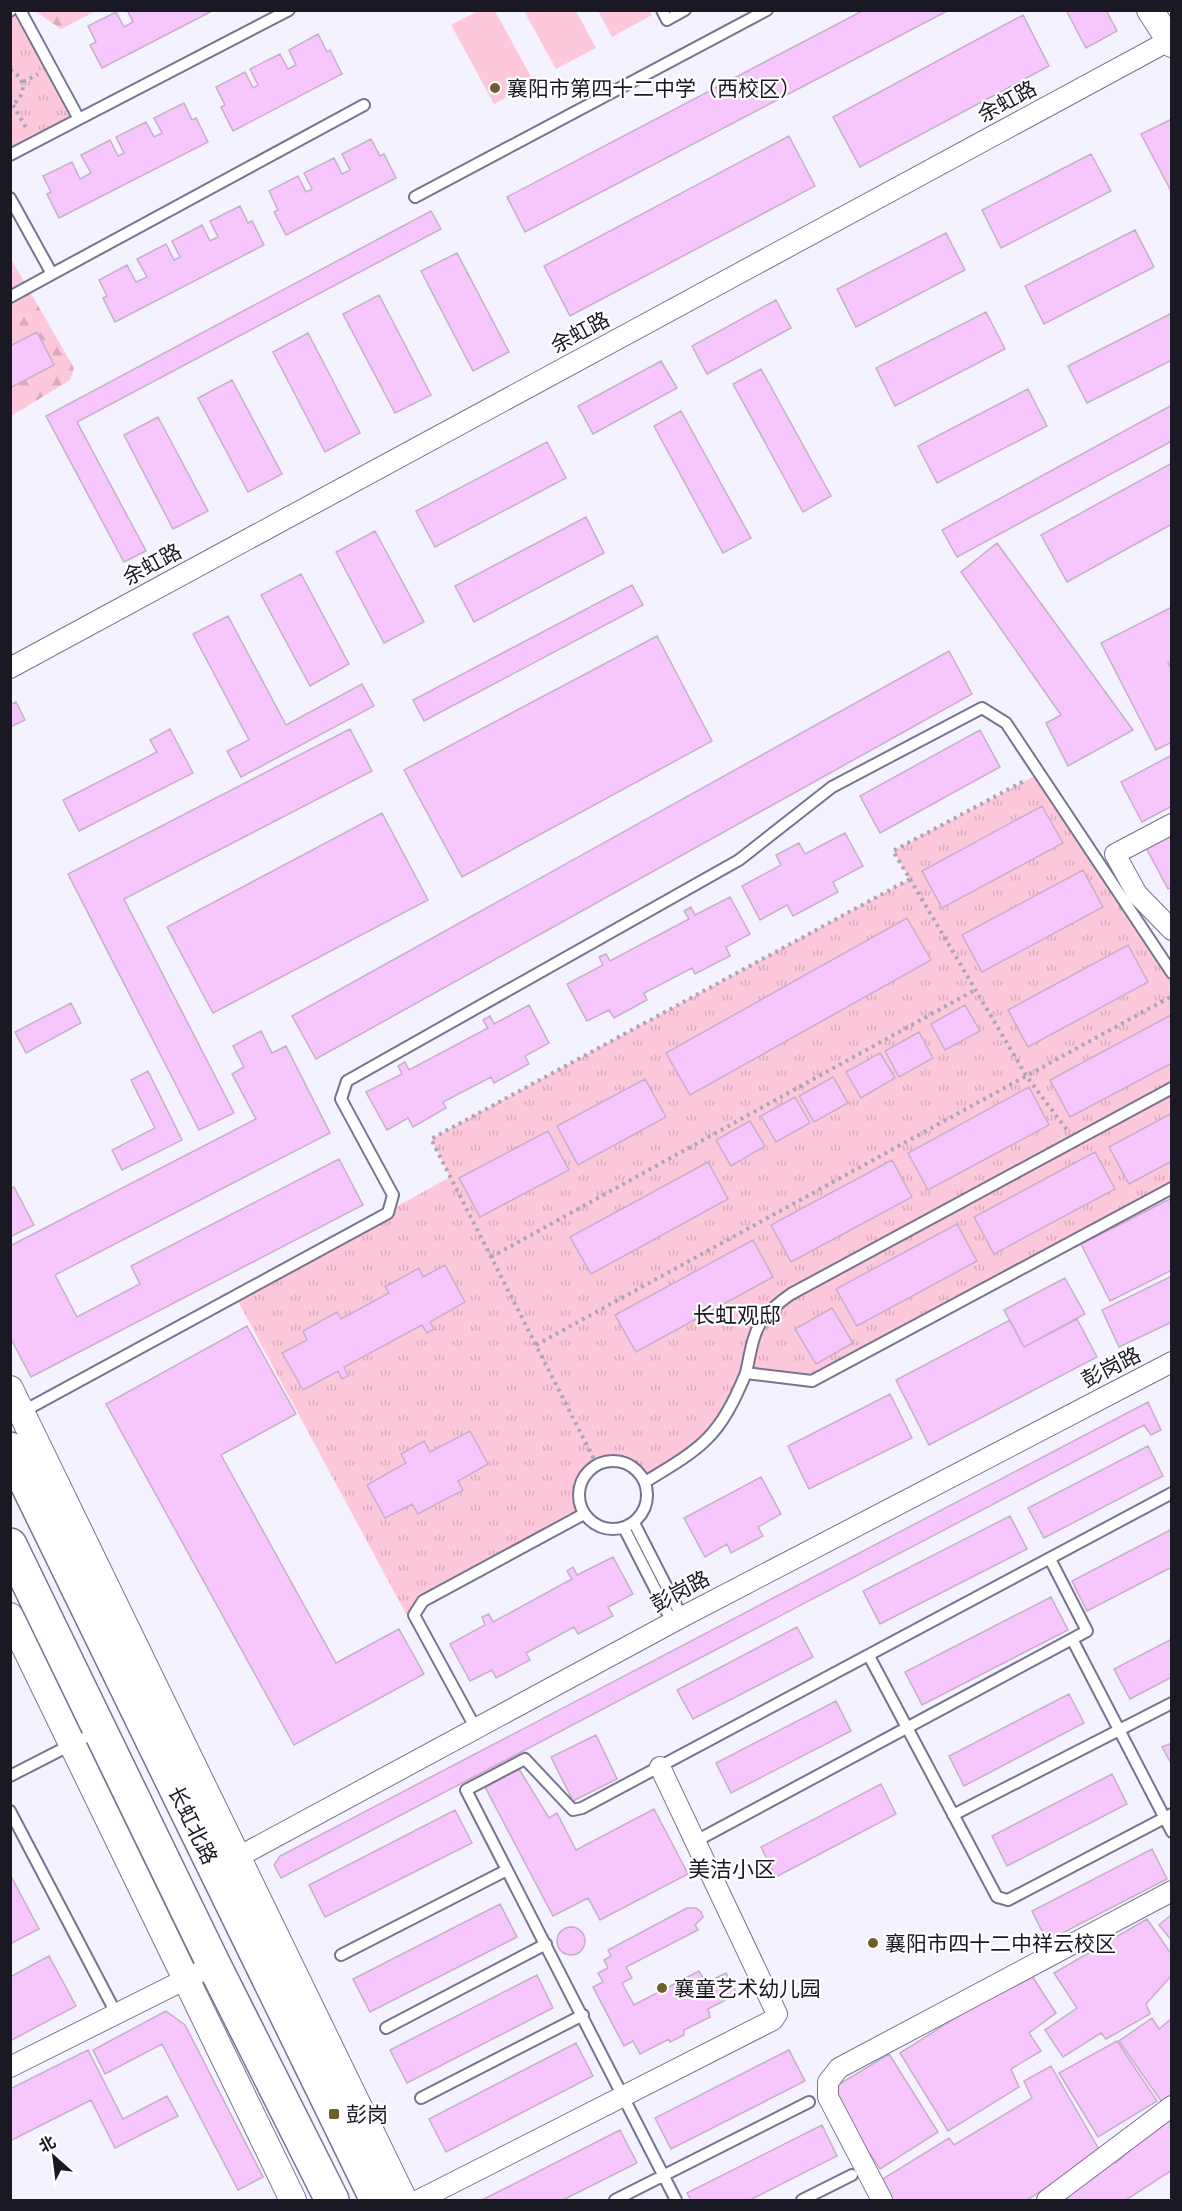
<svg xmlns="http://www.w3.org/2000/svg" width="1182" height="2211" viewBox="0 0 1182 2211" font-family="Figtree,'Noto Sans SC',sans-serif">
  <defs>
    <pattern id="grass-tufts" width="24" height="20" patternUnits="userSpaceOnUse" patternTransform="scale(1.5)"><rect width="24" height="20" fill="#fec8dc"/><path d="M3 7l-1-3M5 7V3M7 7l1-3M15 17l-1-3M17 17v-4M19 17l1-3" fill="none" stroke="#d9abbc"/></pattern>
    <pattern id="forest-firs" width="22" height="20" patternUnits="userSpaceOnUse" patternTransform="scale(1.5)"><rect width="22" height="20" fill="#fec8dc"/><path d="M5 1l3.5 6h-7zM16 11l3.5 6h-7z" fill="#d9abbc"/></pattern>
  </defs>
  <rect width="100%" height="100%" fill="#f4f2ff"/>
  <!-- grass -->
  <path fill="url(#grass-tufts)" d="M10,11H20L79,119L10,155Z
    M1040,773L1171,973V1188L812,1381L746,1374L719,1427L645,1482C618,1441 565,1468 584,1514L423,1601L414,1615L406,1614L235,1296L450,1177L431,1139L910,879L893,851Z"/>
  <!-- forest -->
  <path fill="url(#forest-firs)" d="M35,11H96L61,29Z
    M10,257L74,368L70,380L11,416Z"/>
  <!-- pitch -->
  <path fill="#fec8dc" d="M478,11H495L534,82L494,104L451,25Z
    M524,11H576L596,48L556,69Z
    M598,11H650L652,15L612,37Z"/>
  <!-- building -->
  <path fill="#f6c6fd" stroke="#c5b0c8" stroke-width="1.5" d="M127,10H214L102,68L90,45L96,42L88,26L116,12L124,27L133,22Z
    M864,10H949L525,232L507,197Z
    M1066,10H1106L1117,31L1086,48Z
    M1023,15L1049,66L860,167L833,117Z
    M318,34L327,52L330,50L342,74L233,131L221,107L225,105L216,87L245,72L253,88L258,85L250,69L280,54L288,69L296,65L289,50Z
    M184,103L192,120L196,118L208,142L59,218L47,194L51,192L43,176L72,162L80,179L91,173L81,155L110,140L118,156L124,153L116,137L146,122L154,137L162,133L154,118Z
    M1172,119V193L1141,134Z
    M789,136L815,186L570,316L544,266Z
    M371,139L380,156L384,154L396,178L286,235L274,212L278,210L269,191L298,176L306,192L312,189L304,173L334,158L342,174L350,170L342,154Z
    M1091,154L1111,191L1001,248L982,210Z
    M240,206L248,223L252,221L264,245L115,322L103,298L107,296L99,280L127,265L136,282L147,277L137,259L166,244L174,260L180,257L172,241L202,225L210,241L218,237L210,221Z
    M431,211L441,229L77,422L146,551L124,562L46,416Z
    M1135,230L1154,267L1044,324L1025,286Z
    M946,233L965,270L856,327L837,289Z
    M457,253L509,352L473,371L421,271Z
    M379,295L431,395L395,413L343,314Z
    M776,300L791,328L707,374L692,346Z
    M986,312L1005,349L895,406L876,368Z
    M1172,313V360L1087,403L1068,366Z
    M37,332L54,365L10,388V346Z
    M308,333L360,433L325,452L273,352Z
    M661,361L677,388L593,434L578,406Z
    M761,369L831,496L803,512L733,384Z
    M232,380L282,474L248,492L198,398Z
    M1028,389L1047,426L937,483L918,446Z
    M1172,405V441L957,557L942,530Z
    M681,411L751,538L723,553L654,426Z
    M158,417L208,511L173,529L124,435Z
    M547,442L566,478L435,547L416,511Z
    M1172,463V524L1067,582L1041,535Z
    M586,517L604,553L474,622L455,586Z
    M375,531L424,622L384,643L336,552Z
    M997,543L1133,730L1068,766L1046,723L1061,715L961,572Z
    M301,574L349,664L310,686L261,595Z
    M632,585L643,605L424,721L413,700Z
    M1172,607V661L1168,663L1172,669V742L1156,750L1101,643Z
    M228,616L286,725L362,684L374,706L241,777L227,751L249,740L193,634Z
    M657,636L712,741L462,877L404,770Z
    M949,651L972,694L316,1059L292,1016Z
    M16,702L25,720L10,727V705Z
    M170,729L193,773L79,831L63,800L157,752L150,740Z
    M350,729L372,771L124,899L234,1113L199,1130L68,874Z
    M980,730L1000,767L880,833L860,796Z
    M1172,755V806L1142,822L1121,782Z
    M1042,806L1063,843L942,908L922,871Z
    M382,813L428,900L213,1013L167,927Z
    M1172,827V887L1168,889L1143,842Z
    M845,833L863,866L833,882L838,892L793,916L787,905L760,920L742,886L781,865L776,855L799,843L805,854Z
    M1083,870L1103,907L982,972L962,935Z
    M730,897L750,934L726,947L730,956L695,974L692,968L644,993L647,1000L614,1018L609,1010L587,1021L567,984L603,965L599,957L606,954L610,961L689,919L684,911L691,907L695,915Z
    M907,918L931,960L690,1095L666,1053Z
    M1128,945L1148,982L1028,1047L1008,1010Z
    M71,1003L81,1023L26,1053L15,1032Z
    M529,1005L549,1043L525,1056L529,1064L494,1083L491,1077L443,1102L446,1108L413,1127L408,1118L387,1130L366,1092L402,1074L398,1066L405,1062L409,1070L488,1028L483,1020L490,1016L494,1024Z
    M965,1005L980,1031L945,1050L931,1024Z
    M1171,1015L1172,1063L1070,1117L1050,1080Z
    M261,1031L272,1053L286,1046L330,1133L55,1275L77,1317L140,1284L131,1266L339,1159L363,1205L31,1377L10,1337V1246L256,1119L232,1074L244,1067L233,1046Z
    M919,1032L933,1058L899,1077L885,1051Z
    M880,1053L895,1078L861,1098L846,1072Z
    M148,1071L182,1140L122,1170L112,1150L155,1128L131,1080Z
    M833,1077L848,1103L814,1122L799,1096Z
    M645,1079L666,1117L578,1165L557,1126Z
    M1029,1087L1049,1125L928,1190L908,1153Z
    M795,1097L810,1123L776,1142L761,1116Z
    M1172,1113V1161L1129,1184L1109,1147Z
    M750,1121L765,1146L731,1166L716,1140Z
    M548,1131L569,1170L480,1217L459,1178Z
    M1095,1152L1115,1189L994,1254L974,1217Z
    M892,1160L912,1197L791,1262L771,1225Z
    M708,1162L728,1199L591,1274L570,1237Z
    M14,1187L34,1225L10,1237V1189Z
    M1172,1198V1270L1110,1301L1081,1244Z
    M957,1224L977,1261L857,1326L836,1289Z
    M753,1240L773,1277L636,1352L615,1315Z
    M445,1265L465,1302L430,1322L434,1329L427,1333L422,1325L344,1367L348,1376L342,1379L338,1371L303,1390L282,1353L307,1340L303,1331L337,1312L341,1319L389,1293L385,1287L419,1268L423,1277Z
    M1172,1276V1322L1119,1347L1102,1310Z
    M1065,1278L1085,1314L1024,1347L1004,1310Z
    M832,1308L853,1343L816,1364L795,1329Z
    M1077,1319L1097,1357L929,1445L896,1380L1010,1320L1024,1347Z
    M247,1326L296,1414L221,1455L336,1663L399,1629L424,1674L294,1745L106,1404Z
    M890,1394L912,1438L809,1489L788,1446Z
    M1148,1402L1161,1430L1151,1435L1144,1425L281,1878L274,1865L280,1856Z
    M470,1431L488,1464L458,1481L463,1490L418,1514L412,1504L385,1518L367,1485L406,1463L401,1454L424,1441L430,1452Z
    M1148,1446L1163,1476L1044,1538L1028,1508Z
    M761,1477L781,1514L758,1527L763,1536L731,1553L727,1544L705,1557L684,1518Z
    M1010,1516L1027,1549L880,1624L863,1591Z
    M1172,1529V1567L1087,1611L1072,1581Z
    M613,1557L633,1594L608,1607L613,1616L578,1634L574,1627L526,1653L530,1660L496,1678L492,1670L470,1681L450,1644L485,1625L482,1617L489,1614L493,1622L572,1579L567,1571L573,1567L577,1575Z
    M1051,1597L1068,1630L922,1705L905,1672Z
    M797,1627L813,1657L693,1719L677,1690Z
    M1172,1639V1677L1130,1699L1114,1669Z
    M1069,1694L1084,1723L964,1786L949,1756Z
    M836,1701L851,1731L731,1793L716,1763Z
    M596,1735L617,1779L573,1801L551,1757Z
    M1172,1743V1765L1162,1747Z
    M519,1769L549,1818L557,1813L576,1850L654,1809L688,1874L600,1920L588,1898L553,1916L485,1787Z
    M1112,1774L1127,1804L1007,1866L992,1836Z
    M881,1784L896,1814L776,1877L761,1847Z
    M455,1810L472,1843L325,1917L309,1885Z
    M1152,1849L1167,1879L1047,1941L1032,1911Z
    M12,1878L39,1929L10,1944V1879Z
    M500,1904L517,1937L370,2012L353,1979Z
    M687,1908H696L701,1912L703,1917L695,1925L698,1930L626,1967L632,1978L622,1983L634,2005L699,1971L706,1983L726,1973L737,1994L708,2009L710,2017L684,2030V2035L670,2042L669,2039L640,2054L633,2041L624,2046L593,1987L603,1982L598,1973L608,1968L604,1960L611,1956L608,1950Z
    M1172,1914V1941L1159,1925Z
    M1147,1919L1172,1955V1975L1146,2004L1150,2014L1106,2039L1101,2033L1063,2057L1045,2030L1077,2008L1054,1973Z
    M557 1941a14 14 0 1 1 28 0a14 14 0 1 1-28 0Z
    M49,1956L76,2006L10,2041V1977Z
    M537,1975L553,2008L407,2083L390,2050Z
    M1032,1976L1056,2013L1029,2033L1041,2051L1011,2069L1019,2087L948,2131L900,2053L960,2015Z
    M166,2011L185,2025L263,2177L238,2190L162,2044L105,2074L93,2050Z
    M1152,2018L1159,2029L1172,2018V2104L1166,2108L1119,2041Z
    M1117,2041L1157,2101L1098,2137L1059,2073Z
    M576,2043L593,2076L446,2152L429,2119Z
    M88,2050L123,2119L167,2096L178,2116L115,2148L91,2100L10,2141V2089Z
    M789,2050L805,2081L671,2149L655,2118Z
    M889,2054L938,2132L880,2169L838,2106V2085Z
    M1051,2066L1101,2153L1027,2200H890L881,2180L949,2138L954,2145L1032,2098L1024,2081Z
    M1172,2118V2170L1126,2200H1051L1112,2159L1116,2163L1137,2143Z
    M822,2125L837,2156L750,2200H691L687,2193Z
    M620,2130L637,2163L563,2200H482Z"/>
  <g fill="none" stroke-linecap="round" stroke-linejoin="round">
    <!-- service casing -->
    <g stroke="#77748f" stroke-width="14">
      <path id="service" d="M20,10L79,119L289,10
        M662,10L667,20L685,10
        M10,11L11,10
        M10,155L79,119
        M415,197L767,10
        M10,198L52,274L364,105
        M10,297L52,274
        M746,1373C755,1331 754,1320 791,1294L1172,1088
        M22,1412L388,1213L393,1195L341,1099L347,1081L739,860L832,787L982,708L1006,723L1172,973
        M579 1495a34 34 0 1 1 68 0a34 34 0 1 1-68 0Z
        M645,1482C703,1447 719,1438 746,1373L812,1381L1172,1188
        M634,1523L682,1617
        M624,1528L672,1622
        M1072,1639L1172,1832
        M869,1656L997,1897L1008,1900L1172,1814
        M475,1727L414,1615L423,1601L584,1514
        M10,1776L98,1731
        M10,1811L117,2015
        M953,1815L1172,1703
        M696,1841L1087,1631L1050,1559
        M341,1955L507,1870
        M386,2028L546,1944
        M421,2098L583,2015
        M615,2200L809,2102
        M676,2200L466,1790L525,1759L573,1810L582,1808L1172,1493
        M802,2200L852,2175"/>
    </g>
    <!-- minor casing -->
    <g stroke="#77748f" stroke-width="22">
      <path id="minor" d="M10,668L1172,39
        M1172,824L1115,854L1137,894L1172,930
        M227,1863L684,1616L1172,1362
        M10,2067L214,1965
        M419,2200L773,2020L777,2014L660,1767
        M882,2200L828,2097V2082L839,2068L1172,1891
        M1047,2200L1172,2106"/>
    </g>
    <!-- tertiary casing -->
    <g stroke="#77748f" stroke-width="28">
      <path id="tertiary" d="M1150,10L1172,44
        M10,1389L404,2200
        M10,1616L293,2200"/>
    </g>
    <!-- trunk casing -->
    <g stroke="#77748f" stroke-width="36">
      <path id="trunk" d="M10,1449L377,2200
        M10,1545L214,1965L332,2200"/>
    </g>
    <!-- path -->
    <path stroke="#a8a7b3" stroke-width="4" stroke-dasharray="3 4.5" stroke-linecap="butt" d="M10,70C27,78 27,97 10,106
      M23,82L38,74
      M13,105L28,131
      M910,879L1027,1077L1067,1130
      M491,1257L975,990
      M536,1345L1172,996
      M597,1465L431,1139L910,879L893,851L1026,780"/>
    <!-- service -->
    <use href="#service" stroke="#fff" stroke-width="10"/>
    <!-- minor -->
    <use href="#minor" stroke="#fff" stroke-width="20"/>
    <!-- tertiary -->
    <use href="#tertiary" stroke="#fff" stroke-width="26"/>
    <!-- trunk -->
    <use href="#trunk" stroke="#fff" stroke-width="33"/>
  </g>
  <!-- markers -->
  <g fill="#6f5d2b" stroke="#fff" stroke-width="2">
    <circle cx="495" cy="88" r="6"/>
    <circle cx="873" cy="1943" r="6"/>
    <circle cx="662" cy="1988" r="6"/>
    <rect x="328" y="2108" width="12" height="12" rx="3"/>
  </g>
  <g text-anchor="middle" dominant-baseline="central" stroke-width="4.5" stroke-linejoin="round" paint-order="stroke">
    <!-- poi labels -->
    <g font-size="21" fill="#191823" stroke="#fff" text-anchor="start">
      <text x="507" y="88">襄阳市第四十二中学（西校区）</text>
      <text x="885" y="1943">襄阳市四十二中祥云校区</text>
      <text x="674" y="1988">襄童艺术幼儿园</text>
      <text x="346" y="2114">彭岗</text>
    </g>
    <!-- street labels -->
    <g font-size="21" fill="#191823" stroke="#fff">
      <text transform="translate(1007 101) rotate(-28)">余虹路</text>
      <text transform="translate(580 332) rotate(-28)">余虹路</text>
      <text transform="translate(152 564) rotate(-28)">余虹路</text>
      <text transform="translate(1111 1367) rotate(-27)">彭岗路</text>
      <text transform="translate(680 1591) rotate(-28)">彭岗路</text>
      <text transform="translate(193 1825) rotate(64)">长虹北路</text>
    </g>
    <!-- neighbourhood labels -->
    <g font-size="22" fill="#191823" stroke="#fff">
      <text x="737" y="1315">长虹观邸</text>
      <text x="732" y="1869">美洁小区</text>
    </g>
  </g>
  <!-- border -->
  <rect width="1182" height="2211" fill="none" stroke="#191823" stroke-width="24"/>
  <!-- north arrow -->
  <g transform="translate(54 2157) rotate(332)" stroke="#ffffff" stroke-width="4.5" paint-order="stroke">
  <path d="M0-4.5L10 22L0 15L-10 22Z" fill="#191823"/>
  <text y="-9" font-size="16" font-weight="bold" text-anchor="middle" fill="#191823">北</text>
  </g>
</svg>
